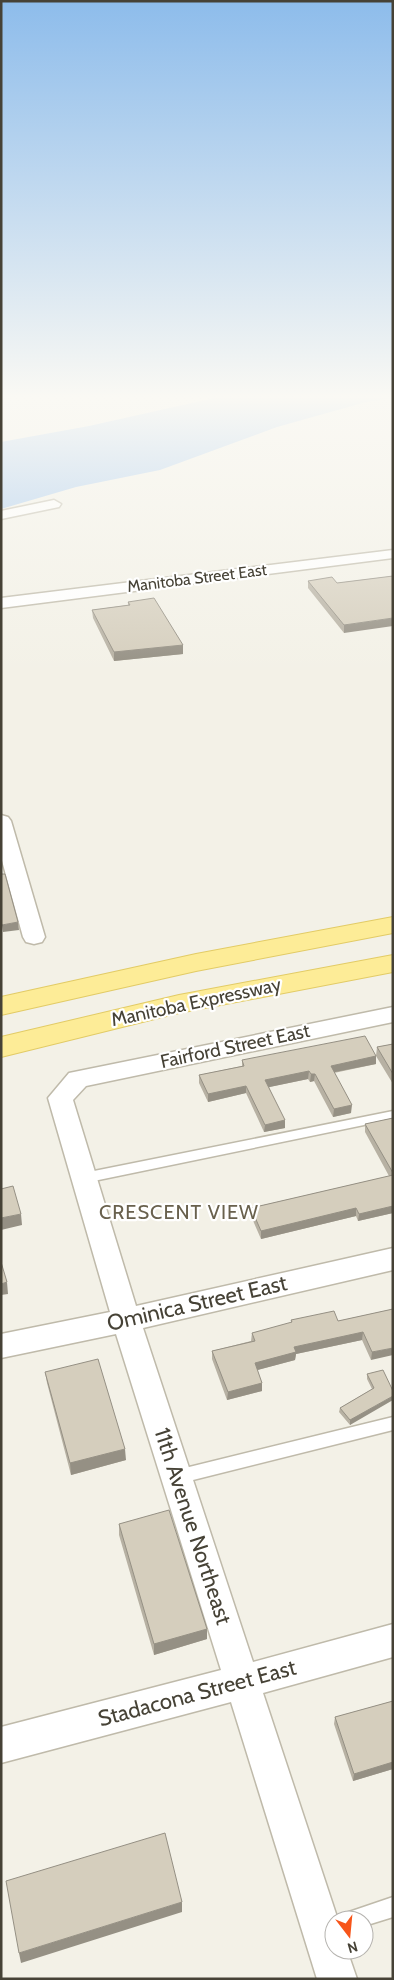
<svg xmlns="http://www.w3.org/2000/svg" width="394" height="1980" viewBox="0 0 394 1980" font-family="Cabin,sans-serif">
  <rect width="100%" height="100%" fill="#f3f1e7"/>
  <!-- water -->
  <path fill="#a4c8ef" d="M223,396H393V398L366,402L277,427L160,470L76,487L1,509V442L89,426Z"/>
  <g fill="none" stroke-linecap="round" stroke-linejoin="round">
    <!-- lane casing -->
    <g stroke="#bfbaaa" stroke-width="3">
      <path id="lane" d="M393,1111V1119L84,1183L79,1181L78,1178L79,1175L84,1173Z
        M393,1417V1430L177,1484L172,1482L169,1477L172,1472L177,1470Z
        M393,1897V1917L364,1926V1920H343L346,1913Z"/>
    </g>
    <!-- street casing -->
    <g stroke="#bfbaaa" stroke-width="3">
      <path id="street" d="M54,500L61,504L59,507L1,519V511Z
        M393,550V558L1,608V598Z
        M1,815L8,817L11,821L45,937L42,942L34,944L26,942L23,937L1,857Z
        M393,1007V1022L86,1086L73,1100L136,1306L393,1248V1270L143,1328L253,1662L393,1624V1657L263,1693L338,1920H334V1950H347L357,1979H317L231,1702L1,1763V1727L221,1670L116,1334L1,1358V1334L110,1312L48,1098L69,1073Z"/>
    </g>
    <!-- primary casing -->
    <g stroke="#e2cb66" stroke-width="2">
      <path id="primary" d="M393,917V933L196,971L1,1015V997L196,954Z
        M393,955V972L179,1013L1,1057V1037L179,995Z"/>
    </g>
    <!-- lane -->
    <use href="#lane" fill="#fff" fill-rule="evenodd"/>
    <!-- street -->
    <use href="#street" fill="#fff" fill-rule="evenodd"/>
    <!-- primary -->
    <use href="#primary" fill="#fdec97" fill-rule="evenodd"/>
    <!-- rail casing -->
    <g stroke="#969696" stroke-width="4">
      <path id="rail" d="M1,398L12,396"/>
    </g>
    <!-- rail -->
    <use href="#rail" stroke="#fff" stroke-width="2.5" stroke-dasharray="7" stroke-linecap="butt"/>
  </g>
  <!-- wall -->
  <path fill="#b7b1a3" d="M393,576L344,633L308,588V581L337,583Z
    M128,602L183,645V654L114,661L93,618L92,610L128,605Z
    M393,1044V1084L376,1056L377,1047Z
    M376,1056V1064L334,1073L351,1113L333,1117L314,1081L310,1082L308,1079L269,1087L285,1128L264,1132L246,1093L208,1102L199,1083V1075L242,1066V1060Z
    M393,1118V1213L358,1221L356,1216L261,1239L251,1216V1208L389,1176L365,1132V1124Z
    M393,1309L371,1360L362,1340L296,1354L295,1360L257,1370L262,1383V1391L227,1400L212,1359V1351L251,1341L252,1333L291,1323V1320L338,1321Z
    M45,1372L126,1460L71,1475L47,1383Z
    M367,1374L393,1391L350,1425L339,1412L340,1408L372,1389L367,1379Z
    M119,1524L207,1629V1639L154,1655L119,1535Z
    M393,1701V1769L353,1781L334,1724L335,1717Z"/>
  <!-- shaded-wall -->
  <path fill="#959084" d="M393,618V626L344,633V625Z
    M183,645V654L114,661V652Z
    M18,922L19,930L3,932L2,925Z
    M376,1056V1064L330,1073L331,1066Z
    M309,1071L308,1079L265,1088V1080Z
    M311,1074H315L314,1081L310,1082Z
    M246,1086V1093L208,1102V1094Z
    M352,1105L351,1113L333,1117L334,1109Z
    M285,1120V1128L264,1132L265,1125Z
    M393,1206V1213L358,1221L359,1214Z
    M356,1208V1216L261,1239V1231Z
    M21,1214L22,1225L1,1230V1218Z
    M7,1282L8,1294L1,1295V1284Z
    M363,1332L362,1340L296,1354L295,1360L254,1371L255,1363L294,1347Z
    M393,1348V1355L371,1360L372,1352Z
    M262,1383V1391L227,1400L228,1392Z
    M393,1396V1400L350,1425V1420Z
    M125,1449L126,1460L71,1475L70,1463Z
    M207,1629V1639L154,1655V1644Z
    M393,1762V1769L353,1781L354,1774Z
    M182,1902V1912L21,1963L19,1953Z"/>
  <!-- building -->
  <path fill="#d5cebd" stroke="#959084" d="M393,576V618L344,625L308,581L332,577L337,583Z
    M154,598L183,645L114,652L92,610L130,605L128,602Z
    M1,874H5L18,922L2,925L1,922Z
    M365,1036L376,1056L331,1066L352,1105L334,1109L315,1074H311L309,1071L265,1080L285,1120L265,1125L246,1086L208,1094L199,1075L244,1066L242,1060Z
    M393,1044V1074L377,1047Z
    M393,1118V1173L365,1124Z
    M393,1175V1206L359,1214L356,1208L261,1231L251,1208Z
    M13,1186L21,1214L1,1218V1189Z
    M1,1262L7,1282L1,1284Z
    M393,1309V1348L372,1352L363,1332L294,1347L296,1352L255,1363L262,1383L228,1392L212,1351L255,1341L252,1333L292,1322L291,1320L334,1311L338,1321Z
    M98,1359L125,1449L70,1463L45,1372Z
    M383,1370L393,1391V1396L350,1420L340,1408L374,1388L367,1374Z
    M169,1510L207,1629L154,1644L119,1524Z
    M393,1701V1762L354,1774L335,1717Z
    M165,1833L182,1902L19,1953L6,1881Z"/>
  <!-- sky -->
  <linearGradient id="sky" x2="0" y2="1"><stop stop-color="#8dbceb"/><stop offset="0.59" stop-color="#faf9f4"/><stop offset="1" stop-color="#faf9f4" stop-opacity="0"/></linearGradient>
  <rect width="394" height="673" fill="url(#sky)"/>
  <g text-anchor="middle" dominant-baseline="central" stroke-width="4.5" stroke-linejoin="round" paint-order="stroke">
    <!-- far-street labels -->
    <g font-size="16" fill="#464236" stroke="#fff">
      <text transform="translate(197 578) rotate(-7)">Manitoba Street East</text>
    </g>
    <!-- street labels -->
    <g font-size="19" fill="#464236" stroke="#fff">
      <text transform="translate(196 1002) rotate(-12)">Manitoba Expressway</text>
      <text transform="translate(235 1046) rotate(-12)">Fairford Street East</text>
    </g>
    <!-- neighbourhood labels -->
    <g font-size="20" letter-spacing="1" fill="#69614d" stroke="#fff">
      <text x="179" y="1212">CRESCENT VIEW</text>
    </g>
    <!-- near-street labels -->
    <g font-size="22" fill="#464236" stroke="#fff">
      <text transform="translate(197 1303) rotate(-13)">Ominica Street East</text>
      <text transform="translate(193 1526) rotate(72)">11th Avenue Northeast</text>
      <text transform="translate(197 1693) rotate(-15)">Stadacona Street East</text>
    </g>
  </g>
  <!-- border -->
  <rect width="394" height="1980" fill="none" stroke="#464236" stroke-width="5"/>
  <!-- north arrow -->
  <g transform="translate(349 1935) rotate(164)"><circle r="24" fill="#ffffff" stroke="#b5b3af"/>
  <path d="M0-4L9 19L0 12L-9 19Z" fill="#f7551a"/>
  <text y="-8" font-size="14" font-weight="bold" text-anchor="middle" fill="#464236">N</text>
  </g>
</svg>
